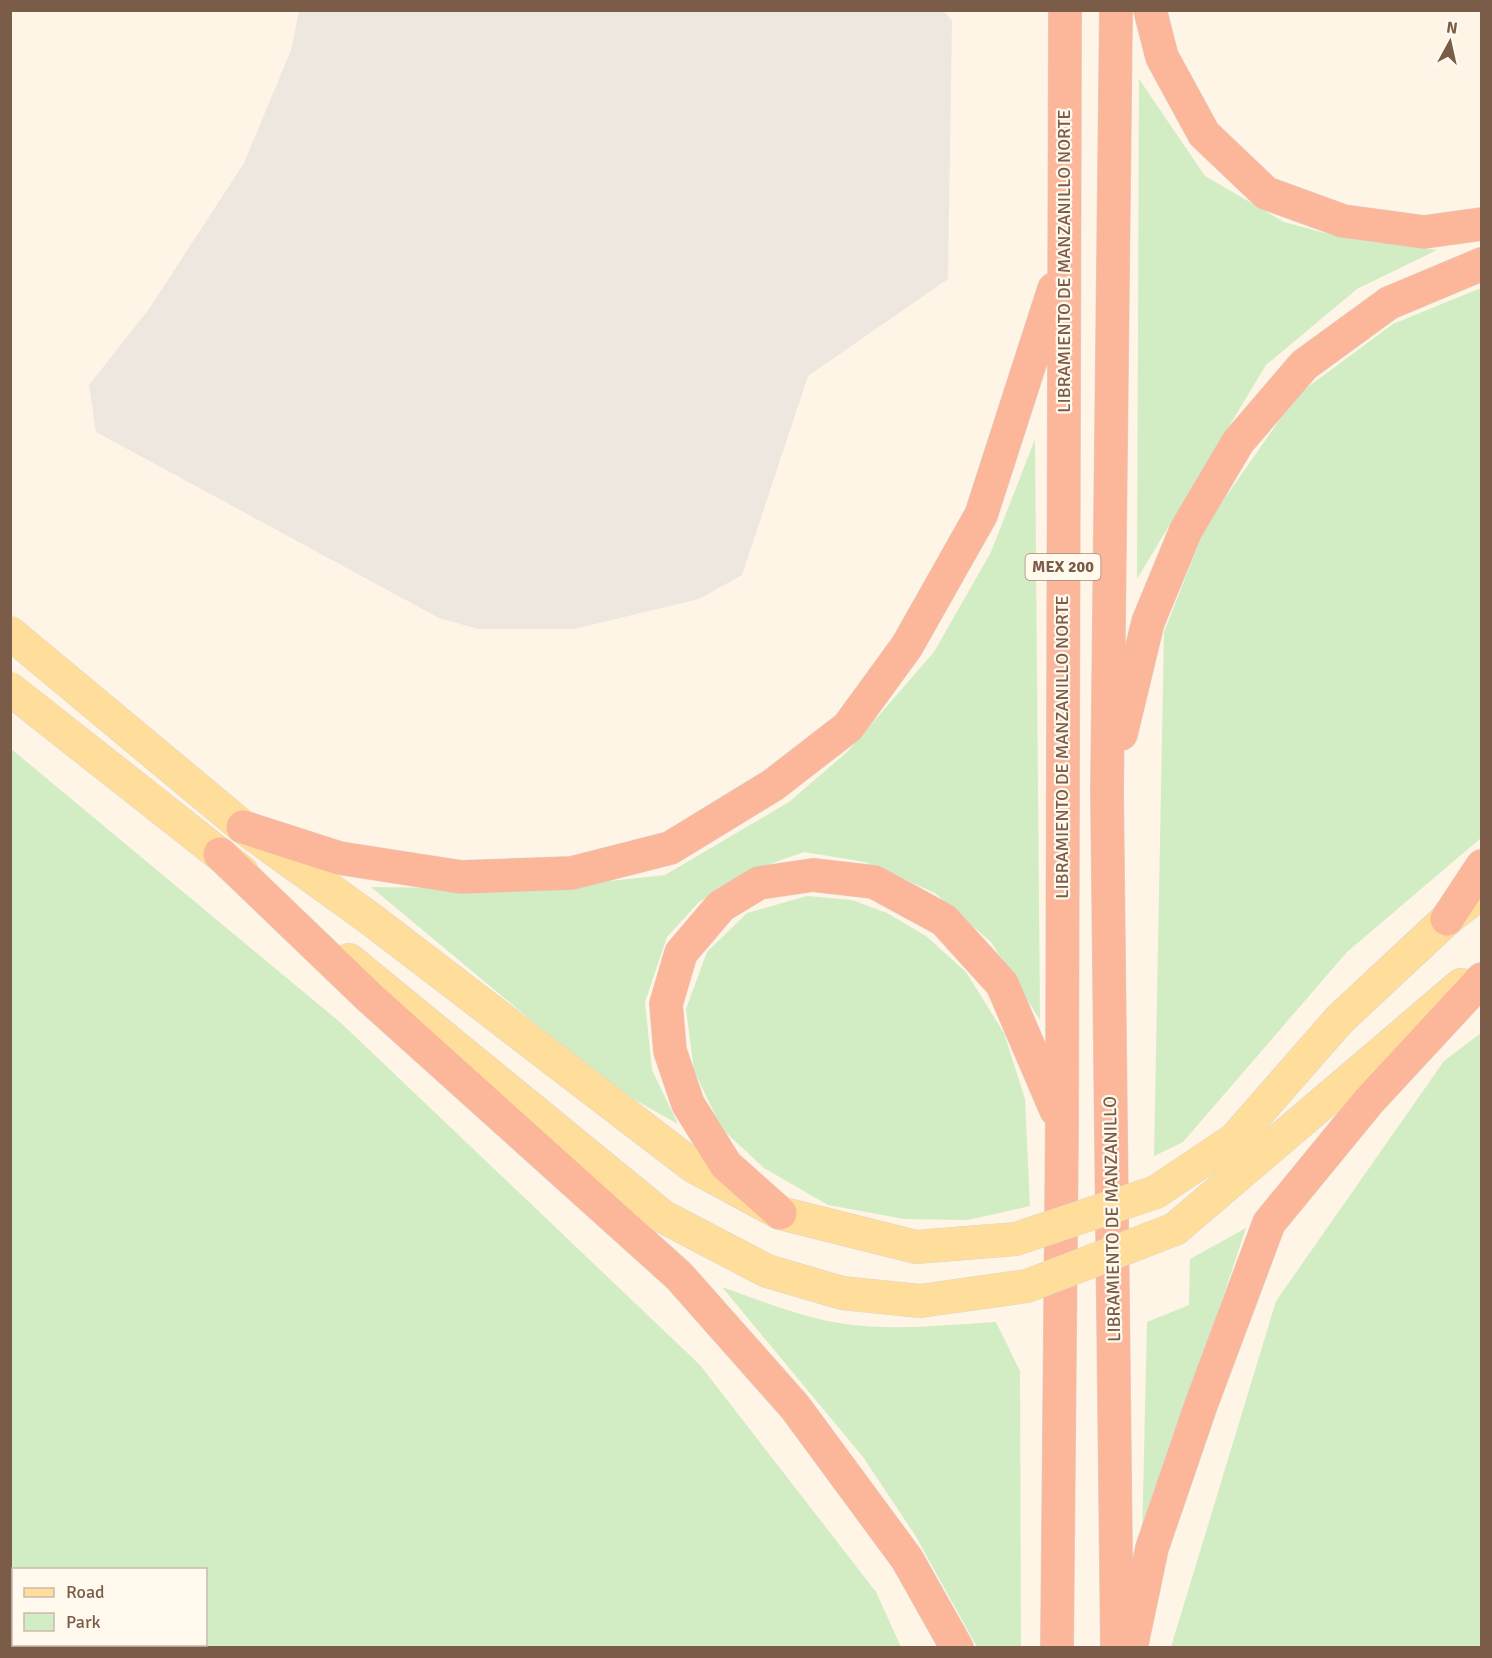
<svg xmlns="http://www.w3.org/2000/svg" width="1492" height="1658" viewBox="0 0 1492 1658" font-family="Signika,sans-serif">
  <rect width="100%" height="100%" fill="#fef5e6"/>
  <!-- industrial -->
  <path fill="#eee7e0" d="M943,10L952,21L948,279L808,376L742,575L699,599L574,629H478L439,618L96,432L89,385L149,309L244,163L291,50L299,11Z"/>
  <!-- green -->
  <path fill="#d2edc3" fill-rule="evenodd" d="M1139,79L1205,176L1284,222L1343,238L1437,250L1357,289L1266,365L1137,579Z
    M1481,288V838L1347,952L1183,1142L1154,1156L1164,632L1206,525L1297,395L1393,324Z
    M1035,439L1040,1020L991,942L935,893L865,862L804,852L747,872L699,902L667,937L645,1002L652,1070L678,1124L610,1086L371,887L538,889L665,875L789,802L847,752L934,652L991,552Z
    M10,748L341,1023L700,1365L876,1592L901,1647H11ZM14,1570H206V1644H14Z
    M807,896L852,900L887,913L926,936L966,972L1004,1033L1025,1099L1030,1206L968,1220L904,1219L828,1205L764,1168L722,1129L694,1071L686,1009L707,952L747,913Z
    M1481,1033V1647H1171L1276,1301L1444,1061Z
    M1246,1228L1142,1540L1147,1322L1189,1305L1190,1259Z
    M722,1287C761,1301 803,1318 845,1324C894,1331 946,1325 996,1322L1020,1371L1021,1647H977L915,1535L863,1457Z"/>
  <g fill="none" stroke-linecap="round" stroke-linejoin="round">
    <!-- major casing -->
    <g stroke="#dcd5cf" stroke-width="34">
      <path id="major" d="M10,633L243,827L372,920L693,1166L780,1213L916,1247
        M10,689L242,872
        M349,960L662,1216L767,1271L842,1293L920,1301
        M1156,1192L1235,1139L1339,1020L1447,919L1470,901
        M1175,1229L1461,985"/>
    </g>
    <!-- highway casing -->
    <g stroke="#dcd5cf" stroke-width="34">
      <path id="highway" d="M1116,10L1107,791L1117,1648
        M1150,10L1162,57L1204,134L1266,193L1343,221L1424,232L1482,224
        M1121,734L1148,622L1186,530L1238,442L1304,365L1389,303L1482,264
        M243,827L339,858L461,877L572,873L670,848L773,785L848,727L907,646L981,515L1054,289
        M220,854L369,997L679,1276L795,1407L907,1559L957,1648
        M1447,919L1482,866
        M780,1213L726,1165L688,1104L670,1051L666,1004L681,953L721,906L759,883L813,875L874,882L944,920L1002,984L1056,1110
        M1057,1648L1062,1123L1065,10
        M1131,1648L1152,1548L1201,1405L1269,1223L1369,1101L1482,979"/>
    </g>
    <!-- major -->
    <use href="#major" stroke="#ffde9c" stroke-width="33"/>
    <!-- highway -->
    <use href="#highway" stroke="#fcb699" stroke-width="33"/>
    <!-- major-bridge casing -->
    <g stroke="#dcd5cf" stroke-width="34" stroke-linecap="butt">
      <path id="major-bridge" d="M916,1247L1016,1239L1156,1192
        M920,1301L1027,1286L1175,1229"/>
    </g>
    <!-- major-bridge -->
    <use href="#major-bridge" stroke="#ffde9c" stroke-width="33"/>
  </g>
  <g text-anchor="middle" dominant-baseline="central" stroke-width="4.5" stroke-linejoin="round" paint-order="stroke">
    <!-- shield labels -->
    <rect fill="#fff9ee" stroke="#a28b7a" stroke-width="1.5" x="1025.5" y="554" width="75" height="26" rx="4.5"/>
    <g font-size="16" font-weight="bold" fill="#7a5c48">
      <text x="1063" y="567">MEX 200</text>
    </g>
    <!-- street labels -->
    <g font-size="18" fill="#7a5c48" stroke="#fff9ee">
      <text transform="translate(1064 261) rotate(-90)">LIBRAMIENTO DE MANZANILLO NORTE</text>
      <text transform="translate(1062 747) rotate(-90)">LIBRAMIENTO DE MANZANILLO NORTE</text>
      <text transform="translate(1112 1219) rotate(-91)">LIBRAMIENTO DE MANZANILLO</text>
    </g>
  </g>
  <!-- border -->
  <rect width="1492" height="1658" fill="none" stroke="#7a5c48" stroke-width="24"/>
  <!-- legend -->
  <rect x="12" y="1568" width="195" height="78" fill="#fff9ee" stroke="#cabaac" stroke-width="1.5"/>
  <rect x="24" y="1588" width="30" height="9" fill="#ffde9c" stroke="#cabaac" stroke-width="1.5"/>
  <text x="66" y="1598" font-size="18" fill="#7a5c48">Road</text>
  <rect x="24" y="1613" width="30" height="18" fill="#d2edc3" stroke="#cabaac" stroke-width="1.5"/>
  <text x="66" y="1628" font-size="18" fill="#7a5c48">Park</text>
  <!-- north arrow -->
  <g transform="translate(1450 42) rotate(8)" stroke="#fff9ee" stroke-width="4.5" paint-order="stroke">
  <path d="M0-4.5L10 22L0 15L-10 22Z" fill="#7a5c48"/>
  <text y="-9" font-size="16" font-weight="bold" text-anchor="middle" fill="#7a5c48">N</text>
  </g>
</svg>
